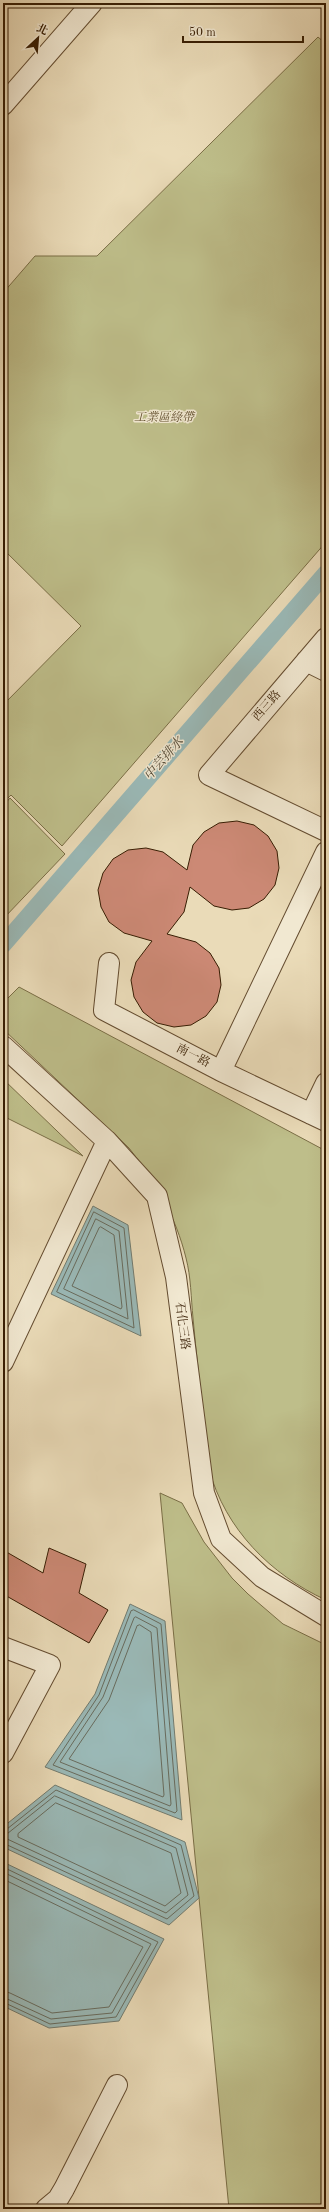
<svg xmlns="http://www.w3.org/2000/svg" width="329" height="2212" viewBox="0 0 329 2212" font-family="'Old Standard TT','Noto Serif TC',serif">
  <rect width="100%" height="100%" fill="#eadbb8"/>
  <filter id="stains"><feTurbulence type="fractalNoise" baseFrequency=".005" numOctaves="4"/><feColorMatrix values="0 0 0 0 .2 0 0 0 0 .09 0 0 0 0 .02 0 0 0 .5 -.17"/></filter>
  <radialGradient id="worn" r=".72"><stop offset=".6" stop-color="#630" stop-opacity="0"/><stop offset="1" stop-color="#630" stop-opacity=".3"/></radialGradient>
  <!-- green -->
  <path fill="#bebe8a" stroke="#7a6e46" d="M318,37L326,44V542L62,846L11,795L3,803V705L81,626L3,549V293L35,256H97Z
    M10,798L65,854L3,919V806Z
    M19,987L326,1151V1600C271,1575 225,1529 209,1469C205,1454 205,1436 204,1420C200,1386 196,1352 193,1318C191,1298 191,1277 186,1258C176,1217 155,1181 129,1148L3,1029V1003Z
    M3,1079L83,1156L3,1116Z
    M160,1493L182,1503L204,1542L232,1578L248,1594L283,1624L326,1645V2209H229Z"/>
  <!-- water -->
  <path fill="#9ab9b7" stroke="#727b6f" d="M93,1206L128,1225L141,1336L51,1294Z
    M130,1604L165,1621L182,1820L45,1767L95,1694Z
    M55,1785L185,1842L199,1898L169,1925L3,1847V1827Z
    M3,1862L164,1939L119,2021L49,2028L3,2006Z"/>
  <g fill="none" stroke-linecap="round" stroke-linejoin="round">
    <!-- shore -->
    <path stroke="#686b5d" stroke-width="1" d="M94,1212L124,1228L134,1328L57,1292Z
      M96,1219L119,1231L128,1319L64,1289Z
      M101,1227L114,1235L122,1307L121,1309L72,1286L99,1228Z
      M134,1610L161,1624L177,1811L175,1813L53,1765L99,1695L131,1611Z
      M136,1617L157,1628L171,1804L170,1806L60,1762L103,1697L134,1618Z
      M140,1625L151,1632L164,1795L163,1797L69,1759L109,1700L137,1626Z
      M55,1796L176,1848L188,1895L166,1913L5,1838L6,1835Z
      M56,1803L171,1853L181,1893L165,1906L18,1837V1834Z
      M3,1830L7,1829L56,1790L181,1845L194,1896L167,1919L3,1843
      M3,1867L158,1942L116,2017L50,2024L3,2002
      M3,1872L151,1944L112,2013L51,2019L3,1997
      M3,1879L143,1947L109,2007L52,2013L10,1993L3,1991"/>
    <!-- canal -->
    <path stroke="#9ab9b7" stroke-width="17" d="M3,945L326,573"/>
  </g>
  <!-- building -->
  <path fill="#cc8975" stroke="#371d03" d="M237,821L254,825L268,836L277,851L279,868L275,885L264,899L249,908L232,910L214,906L190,887L184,912L167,934L196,942L210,953L219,968L221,985L217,1002L206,1016L191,1025L174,1027L157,1023L143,1012L134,997L131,980L136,962L152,941L124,933L109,922L101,907L98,890L103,873L113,859L128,850L146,848L163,852L187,870L193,845L204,832L219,823Z
    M49,1548L86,1564L79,1593L108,1610L89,1643L3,1594V1550L43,1573Z"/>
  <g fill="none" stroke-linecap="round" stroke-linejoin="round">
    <!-- minor casing -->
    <g stroke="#644c30" stroke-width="22">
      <path id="minor" d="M3,105L92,3
        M326,638L209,775L326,831
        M306,661L326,671
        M109,963L104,1010L221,1071L326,1121
        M3,1046L107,1141L157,1196L176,1277L204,1493L221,1539L262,1577L326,1616
        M221,1071L326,852
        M311,1114L326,1083
        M3,1362L107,1141
        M3,1647L50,1665L3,1753
        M46,2209L58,2199L64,2189L117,2085"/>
    </g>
    <!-- minor -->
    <use href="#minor" stroke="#f1e8d1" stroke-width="20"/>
  </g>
  <g text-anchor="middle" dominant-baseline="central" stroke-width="3" stroke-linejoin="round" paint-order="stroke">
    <!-- park labels -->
    <g font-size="12" font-style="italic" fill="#604d2c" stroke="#f1e8d1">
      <text x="164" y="418">工業區綠帶</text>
    </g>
    <!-- street labels -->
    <g font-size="12" fill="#371d03" stroke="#f1e8d1">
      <text transform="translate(267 706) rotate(-49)">西三路</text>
      <text transform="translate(193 1056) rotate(27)">南一路</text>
      <text transform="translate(182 1326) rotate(83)">石化三路</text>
    </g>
    <!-- water labels -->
    <g font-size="13" font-style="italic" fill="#554c39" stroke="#f1e8d1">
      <text transform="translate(164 759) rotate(-49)">中芸排水</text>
    </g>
  </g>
  <!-- margin -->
  <rect width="329" height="2212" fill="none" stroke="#eadbb8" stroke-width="16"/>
  <rect x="4" y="4" width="321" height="2204" fill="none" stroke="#371d03" stroke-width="2"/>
  <rect x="8" y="8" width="313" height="2196" fill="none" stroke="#371d03"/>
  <!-- north arrow -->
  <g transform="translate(38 38) rotate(26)" stroke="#f1e8d1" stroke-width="3" paint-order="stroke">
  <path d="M0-3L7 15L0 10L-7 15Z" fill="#371d03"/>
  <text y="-6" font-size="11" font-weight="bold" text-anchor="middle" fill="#371d03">北</text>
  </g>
  <!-- scale -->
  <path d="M183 36v6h120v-6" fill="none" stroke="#371d03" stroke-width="2"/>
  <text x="189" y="36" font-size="12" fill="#371d03" stroke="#f1e8d1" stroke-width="3" paint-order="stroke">50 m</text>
  <rect width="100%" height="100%" filter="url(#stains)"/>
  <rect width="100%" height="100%" fill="url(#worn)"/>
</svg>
